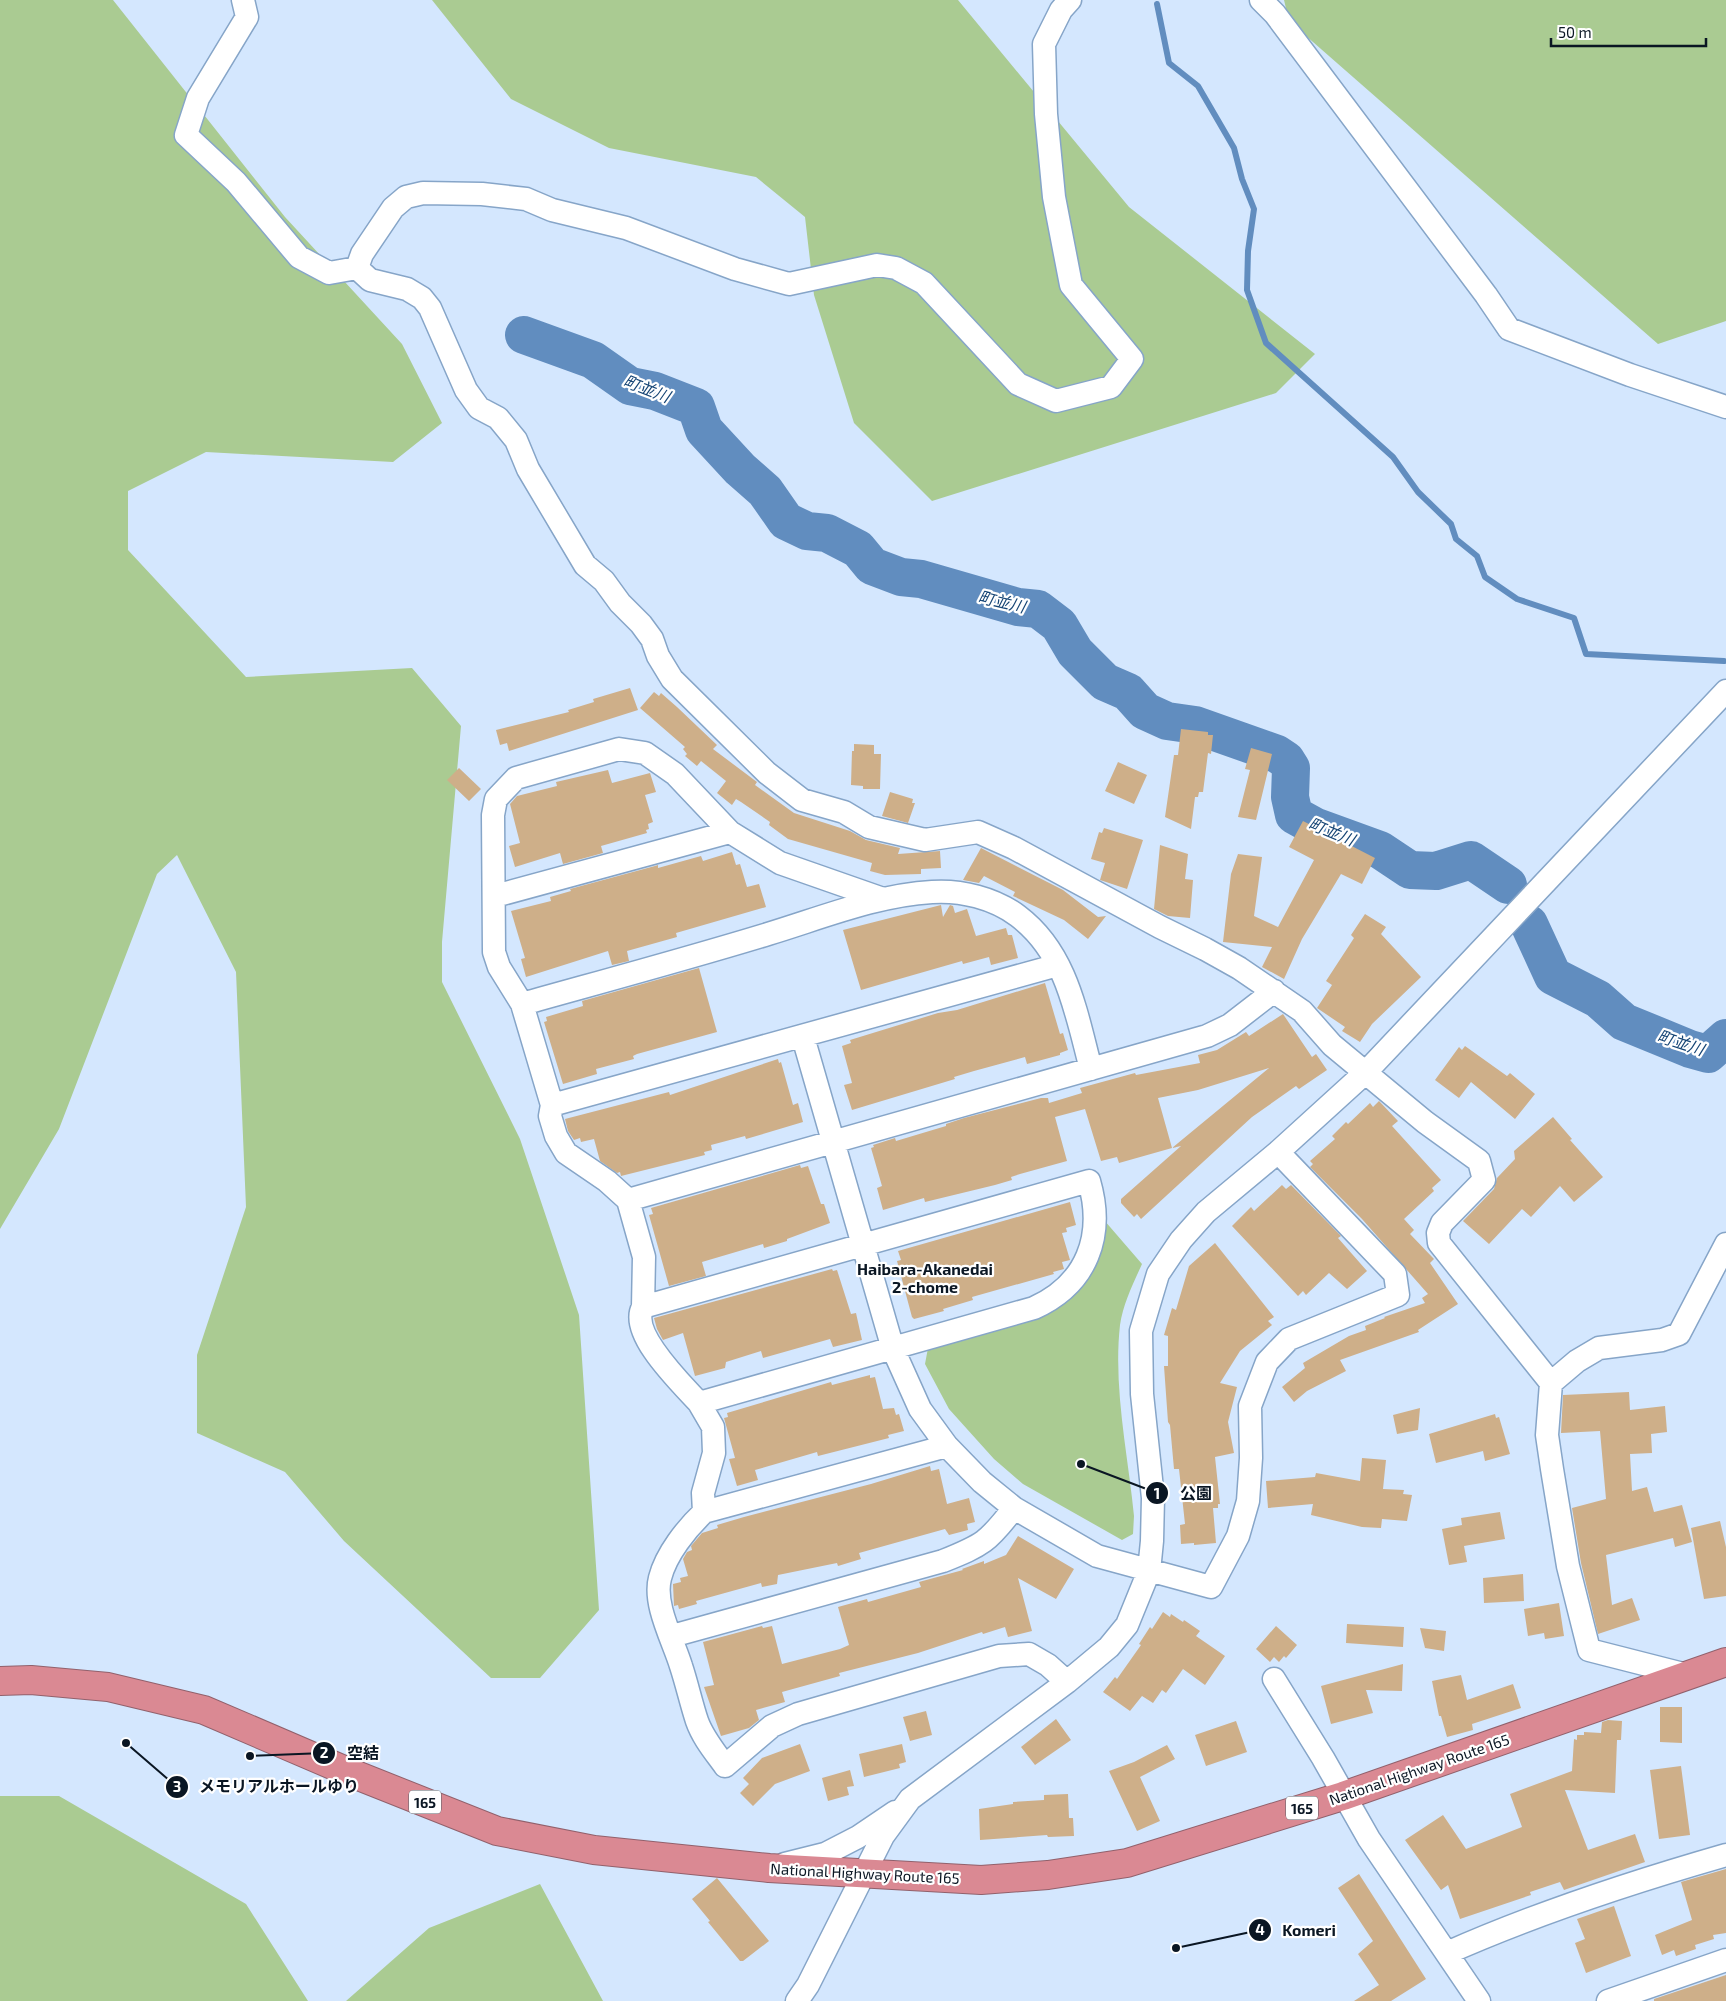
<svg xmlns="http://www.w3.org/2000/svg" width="1726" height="2001" viewBox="0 0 1726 2001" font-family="'Exo 2','Noto Sans JP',sans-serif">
  <rect width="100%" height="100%" fill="#d4e7fe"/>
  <!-- green -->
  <path fill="#aacb92" d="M0,0H113L285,217L402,344L442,423L393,462L206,452L128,491V550L246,677L412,668L461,726L442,942V982L520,1139L579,1315L599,1610L540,1678H491L344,1541L285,1472L197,1433V1355L246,1207L236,972L177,855L157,874L59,1129L0,1229Z
    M432,0H958L1129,207L1315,354L1276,393L932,501L854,423L814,295L805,217L756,177L609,148L511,99Z
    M1284,0H1726V321L1658,344L1289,21Z
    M1104,1220L1142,1264C1133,1284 1123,1304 1120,1325C1113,1388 1128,1454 1134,1516L1133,1534L1122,1540L1023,1484L994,1459L949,1409L925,1364L928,1348C953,1341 977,1334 1002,1327C1020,1322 1040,1319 1056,1309C1089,1290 1103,1256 1104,1220Z
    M0,1796H59L246,1904L308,2001H0Z
    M540,1884L603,2001H346L429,1928Z"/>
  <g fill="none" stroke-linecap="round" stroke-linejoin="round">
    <!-- stream -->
    <path stroke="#618dbf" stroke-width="6" d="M1157,4L1169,63L1198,86L1234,148L1242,179L1254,209L1248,251L1247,290L1266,343L1393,457L1418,492L1451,524L1456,539L1477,556L1485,577L1517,599L1574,618L1586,654L1724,661"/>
    <!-- river -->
    <path stroke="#618dbf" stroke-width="38" d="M524,335L593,360L630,386L655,391L696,407L704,430L740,469L765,491L786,521L807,531L827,533L858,549L872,566L901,577L921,579L1018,607L1038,609L1059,625L1075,652L1105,682L1128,692L1145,711L1167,721L1195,725L1277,754L1286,760L1291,768L1290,797L1294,815L1314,826L1380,850L1410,870L1436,871L1471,860L1508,885
      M1529,924L1553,976L1598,999L1624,1022L1690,1049L1708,1054L1726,1038"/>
  </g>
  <!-- building -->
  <path fill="#ceaf89" d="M630,688L638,710L509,751L507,743L500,745L496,730L569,712L568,710L594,702L593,699Z
    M654,692L659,696L661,693L677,707L717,745L713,749L757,782L755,785L794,813L850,831L866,840L900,848L898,854L940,851L941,868L921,869V874L885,875L870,871L872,863L788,839L769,825L770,822L741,802L736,799L732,805L717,793L726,781L701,761L697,766L685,756L687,754L683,749L685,747L640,708Z
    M1181,729L1208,732V735H1213L1211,754L1208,753L1203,792H1199L1198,797H1195L1191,829L1165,817L1174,755H1178Z
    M854,744L874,745V754H881L880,789H863V786L851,785L852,751H854Z
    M1251,748L1272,754L1256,820L1238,817L1250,770L1245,769Z
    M1118,762L1147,775L1134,804L1105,791Z
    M459,768L481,789L469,801L447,780Z
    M608,770L612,783L650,773L656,792L645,795L653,822L648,824L649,829L646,830L647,833L601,846L603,853L563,864L560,853L515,867L509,846L520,843L510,804L517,796L557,786L556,782Z
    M890,792L913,799L912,803H915L908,823L882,816Z
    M1303,821L1375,858L1362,884L1341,874L1302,939L1284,979L1262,967L1272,947L1223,942L1231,874L1238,854L1262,857L1254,916L1278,927L1314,860L1289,847Z
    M1104,828L1143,840L1127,889L1100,880L1105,863L1091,859L1099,832L1102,833Z
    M1160,845L1188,854L1185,879L1193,880L1190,918L1168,916L1154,909Z
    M981,848L1063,890L1098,917L1106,916L1088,939L1064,920L1013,896L1015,892L984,876L979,883L963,880Z
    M732,852L736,865L740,864L747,887L759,884L766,907L676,933L677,937L627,951L629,961L612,965L608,951L526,977L521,959L525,958L511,911L551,901L550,897L571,891L570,889L655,866L658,865V868L701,856L703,861Z
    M941,905L943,917L950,905L953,906L955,913L967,909L976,936L1006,928L1008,935H1012L1018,958L991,965L989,957L963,964L962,961L861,990L843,930Z
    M1365,914L1386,927L1381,934L1421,977L1372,1024L1360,1042L1342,1031L1345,1027L1317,1008L1332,985L1326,981L1354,938L1351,935Z
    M699,968L717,1032L637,1054L633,1056L634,1059L596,1069L597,1074L563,1084L544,1022L547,1021L546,1017L583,1006L582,1001Z
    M1045,983L1060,1034L1063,1033L1068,1050L1060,1053V1055L1027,1064L1025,1057L974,1071L954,1077L955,1079L852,1110L844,1085L852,1083L842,1046L851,1043L850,1040L938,1013L957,1010Z
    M1283,1014L1312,1057L1316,1054L1327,1070L1299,1089L1296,1086L1252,1117L1141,1219L1137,1214L1134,1217L1121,1203V1199L1181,1146L1172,1148L1269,1068L1198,1090L1158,1098L1172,1148L1119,1163L1117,1157L1101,1161L1085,1109L1055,1117L1067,1161L1020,1174L1011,1177L1012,1180L995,1185L925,1202L924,1198L883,1210L877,1188L882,1186L871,1148L874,1147L873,1145L895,1138L896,1141L946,1126V1124L964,1118L1041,1098H1048L1049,1103L1082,1093L1080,1088L1135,1073L1136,1075L1200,1063L1198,1055L1217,1050L1246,1032L1249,1036Z
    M1465,1046L1507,1076L1510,1073L1535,1094L1515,1119L1471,1082L1459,1098L1435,1080L1459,1047L1462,1050Z
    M778,1059L779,1063L781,1062L793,1105L798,1103L803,1122L746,1139L745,1136L711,1145L712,1150L704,1152L705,1155L621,1176L620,1172L617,1173L600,1161L594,1139L581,1142L580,1138L574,1140L568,1131L565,1119L669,1092L670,1095Z
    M1379,1101L1398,1121L1392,1126L1441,1180L1432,1188L1434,1191L1404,1219L1414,1230L1410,1234L1434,1259L1430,1263L1458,1304L1418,1330L1419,1332L1340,1360L1346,1371L1307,1391L1294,1402L1282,1387L1305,1368L1303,1363L1349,1336L1366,1330L1365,1326L1385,1318L1384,1317L1425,1303L1422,1298L1428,1294L1362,1219L1310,1167L1313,1164L1310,1161L1335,1139L1332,1136L1346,1122L1348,1124L1370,1103L1373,1107Z
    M1553,1117L1572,1139L1570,1140L1603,1177L1574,1202L1560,1186L1531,1217L1522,1209L1489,1244L1463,1221L1494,1189L1497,1178L1515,1159L1514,1151Z
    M800,1165L801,1168L808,1166L821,1204H824L830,1223L787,1239V1241L764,1248L763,1244L702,1262L706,1276L669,1286L649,1215L653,1214L651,1208Z
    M1282,1185L1286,1189L1291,1185L1341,1236L1338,1238L1367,1271L1347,1289L1329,1273L1306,1295L1303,1291L1298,1296L1232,1226L1251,1207L1254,1211Z
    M1070,1202L1076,1225L1066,1228L1067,1232L1062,1233L1070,1260L1062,1262L1064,1269L1053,1272L1054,1274L972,1297L973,1300L943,1309L944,1311L914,1319L912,1317L897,1261L901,1260L898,1251Z
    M1215,1243L1274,1317L1268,1321L1272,1325L1240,1351L1220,1383L1237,1387L1228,1422L1234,1453L1215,1457L1220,1504H1218V1508H1213L1216,1543L1194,1545V1543L1181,1544L1180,1525L1185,1524L1179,1469H1174L1170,1425L1168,1422L1164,1366H1168V1336L1164,1335L1172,1308L1176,1310L1189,1266Z
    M832,1269L833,1271L837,1270L851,1314L856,1313L862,1340L833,1347L830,1339L763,1358L761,1351L726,1362L725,1368L695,1376L683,1333L663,1340L657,1329L654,1318Z
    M870,1375V1378L875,1377L883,1409L894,1408L896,1415L899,1414L904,1431L888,1435L889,1438L818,1456L817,1452L755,1470L758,1480L737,1486L729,1459L735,1458L724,1418L728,1417L727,1413L831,1382L832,1385Z
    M1629,1392L1630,1410L1665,1406L1667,1432L1651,1434L1652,1453L1630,1454L1632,1491L1647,1487L1654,1512L1682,1505L1692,1542L1675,1547L1673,1538L1606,1555L1612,1605L1632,1598L1640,1620L1598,1634L1581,1563L1572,1508L1606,1499L1600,1431L1561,1433L1563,1395Z
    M1420,1408L1418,1430L1397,1434L1393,1415Z
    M1495,1414L1496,1418L1499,1417L1510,1454L1485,1461L1483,1451L1436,1463L1429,1434Z
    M1362,1458L1386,1460L1383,1489L1404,1490L1403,1494L1412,1495L1407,1521L1382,1519L1381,1528L1362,1527L1311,1515L1313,1504L1268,1508L1266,1481L1315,1477L1316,1473L1360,1481Z
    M930,1466L931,1471L939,1469L947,1504L969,1498L975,1522L967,1524L968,1530L949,1535L945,1529L859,1553L861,1559L838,1566L837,1563L778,1575L777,1584L762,1587L761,1583L696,1601L697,1604L679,1609L678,1605L674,1606L673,1584L681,1582L680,1578L688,1576L683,1559L687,1552L692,1550L691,1546L702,1533L718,1528L717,1525L744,1517L871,1484Z
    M1500,1512L1505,1539L1464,1546L1467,1562L1449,1565L1442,1529L1462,1525L1461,1518Z
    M1720,1521L1726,1547V1596L1704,1599L1691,1528Z
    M1018,1536L1074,1569L1056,1599L1018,1578L1032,1631L1008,1637L1005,1627L983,1634L982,1632L918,1653L839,1673L840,1676L782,1692L785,1702L756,1710L759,1720L749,1728L721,1736L704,1687L714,1685L703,1642L762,1626L763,1628L772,1626L782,1664L840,1649L849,1645L838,1607L867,1599L868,1602L921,1587L919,1582L963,1570L962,1569L984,1561V1564L1006,1555Z
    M1523,1574L1524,1601L1484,1603L1483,1578Z
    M1559,1603L1564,1636L1545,1639L1544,1633L1528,1636L1524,1609Z
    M1163,1612L1170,1617L1171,1614L1183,1622L1184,1620L1200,1631L1196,1636L1225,1656L1205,1685L1183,1669L1166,1693L1162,1690L1153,1703L1142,1696L1130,1711L1103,1692L1115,1677L1117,1679L1141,1645L1139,1644L1150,1627L1152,1629Z
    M1347,1624L1404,1627L1403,1647L1346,1643Z
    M1276,1626L1297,1645L1286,1658L1284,1656L1279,1662L1274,1657L1270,1662L1256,1649Z
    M1420,1628L1446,1631L1444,1651L1425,1648Z
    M1403,1664L1402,1691L1366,1690L1373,1713L1331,1724L1321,1686Z
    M1461,1675L1467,1700L1513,1684L1521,1708L1472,1724L1473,1730L1447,1737L1441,1716H1439L1432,1681Z
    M1660,1707H1682V1743L1660,1742Z
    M926,1711L932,1735L910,1741L903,1717Z
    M1056,1719L1071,1740L1035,1765L1021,1747Z
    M1608,1720L1622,1721L1621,1740H1617L1615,1793L1565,1790L1588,1850L1635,1834L1645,1862L1564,1890L1560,1882L1530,1892L1531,1895L1460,1919L1448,1885L1441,1890L1405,1840L1443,1815L1466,1849L1522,1827L1510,1794L1572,1771L1574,1739L1577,1740V1735H1584V1732L1601,1733L1602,1722Z
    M1236,1721L1247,1752L1206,1766L1195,1735Z
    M800,1744L810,1771L775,1784L753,1806L740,1793L749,1784L743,1778L762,1758Z
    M902,1744L906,1762L899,1764L900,1768L864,1777L859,1754Z
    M1167,1745L1175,1759L1140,1777L1160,1821L1137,1831L1109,1771L1134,1762Z
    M1681,1766L1690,1835L1659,1839L1650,1770Z
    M850,1770L854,1786L847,1787L849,1795L828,1801L822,1778Z
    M1068,1794L1069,1818H1073L1074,1836L1048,1837L1047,1835L980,1840L979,1809L1013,1804V1802L1044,1800V1795Z
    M1726,1869V1933L1713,1935L1714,1939L1695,1945L1696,1949L1676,1956L1674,1950L1662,1955L1655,1935L1692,1920L1681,1882Z
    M1359,1874L1426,1979L1391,2001H1354L1379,1985L1358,1954L1373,1941L1338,1888Z
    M717,1878L769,1941L743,1961H740L708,1922L710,1921L692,1899Z
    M1614,1906L1631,1956L1586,1973L1575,1943L1585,1939L1577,1919Z
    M1726,1975V2001H1654V1999Z"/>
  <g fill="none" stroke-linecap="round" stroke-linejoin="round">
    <!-- minor casing -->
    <g stroke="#86a5c8" stroke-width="25">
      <path id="minor" d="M243,0L247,17L198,98L186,135L236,182L299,257L329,273L357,268
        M1261,0L1275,14L1486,295L1509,329L1630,375L1726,407
        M357,268L370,280L407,289L422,298L430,308L466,390L479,408L498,418L516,440L528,469L585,565L604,581L620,603L641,624L652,639L658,656L672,679L767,773L802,800L844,812L869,827L925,840L978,832L1014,848L1160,927L1205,949L1239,968L1302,1011L1332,1045L1425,1122L1479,1161L1484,1180L1442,1223L1438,1233L1439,1243L1551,1383L1547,1435L1552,1469L1568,1566L1589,1650L1687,1675H1693
        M357,268L362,254L393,208L406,197L423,193L482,194L526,199L552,210L626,228L735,269L789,284L877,265L896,268L924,283L1018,384L1056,401L1111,387L1132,359L1071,285L1054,197L1046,114L1044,44L1061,10L1070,0
        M495,896L730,832
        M883,899L780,863L730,832L675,774L645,753L619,749L516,778L496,799L493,815L494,952L499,967L522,1004L552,1105L550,1116L556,1136L566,1153L607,1181L628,1200L644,1257L643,1307L1089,1181C1105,1236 1087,1284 1034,1308L699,1403L713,1427L714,1453L703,1493L704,1512L947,1446
        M522,1004C604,981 686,959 768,934C821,918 877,895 932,892C961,890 994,898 1018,916C1067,953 1076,1013 1091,1069
        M803,1037L893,1349L920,1409L947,1446L982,1482L1014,1508L1097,1556L1211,1587L1238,1536L1248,1501L1251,1458L1250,1406L1267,1362L1289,1339L1398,1295L1395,1274L1278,1152
        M552,1105L1058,965
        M628,1200L1207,1036L1230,1025L1274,991
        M643,1307C628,1333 682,1384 699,1403
        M1551,1383L1577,1361L1599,1348L1662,1340L1679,1334L1726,1244
        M704,1512C687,1528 666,1554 660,1578C653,1604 673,1640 681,1666C687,1684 691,1703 697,1721C703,1738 715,1752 725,1766L772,1726L798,1714L999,1656L1029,1654L1048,1665L1067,1682
        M672,1636L943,1561C983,1545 988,1542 1014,1508
        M1274,1679L1323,1758L1369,1839L1479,2001
        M785,1864L825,1854L858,1837L895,1812
        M1447,1953C1537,1913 1632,1882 1726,1855
        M797,2001L808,1985L883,1836L910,1799L1067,1682L1109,1647L1127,1625L1149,1571L1152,1541L1153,1498L1142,1394L1141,1331L1158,1274L1181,1240L1206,1212L1278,1152L1366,1072L1726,691
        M1608,2001L1726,1960"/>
    </g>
    <!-- highway casing -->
    <g stroke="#91616c" stroke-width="30">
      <path id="highway" d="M0,1681L31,1680L108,1687L204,1710L351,1773L497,1831L594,1850L769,1868L981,1880L1048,1875L1127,1863L1343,1796L1726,1662"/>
    </g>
    <!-- minor -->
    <use href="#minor" stroke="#fff" stroke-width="22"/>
    <!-- highway -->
    <use href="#highway" stroke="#da8993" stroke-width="28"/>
  </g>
  <g text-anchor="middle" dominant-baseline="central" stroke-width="4.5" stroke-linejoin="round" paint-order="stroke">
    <!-- shield labels -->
    <g fill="#fff" stroke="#545c65" stroke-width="1">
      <rect x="409" y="1790.5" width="32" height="23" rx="4"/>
      <rect x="1286" y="1796.5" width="32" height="23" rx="4"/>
    </g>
    <g font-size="14" font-weight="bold" fill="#0a1623">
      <text x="425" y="1802">165</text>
      <text x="1302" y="1808">165</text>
    </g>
    <!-- street labels -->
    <g font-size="15" fill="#0a1623" stroke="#fff">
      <text transform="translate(1419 1769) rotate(-19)">National Highway Route 165</text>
      <text transform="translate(865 1873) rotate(3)">National Highway Route 165</text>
    </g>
    <!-- water labels -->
    <g font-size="16" font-style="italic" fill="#164575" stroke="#fff">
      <text transform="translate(647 388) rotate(21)">町並川</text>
      <text transform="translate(1002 601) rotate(13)">町並川</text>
      <text transform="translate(1332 831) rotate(22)">町並川</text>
      <text transform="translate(1681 1042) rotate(18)">町並川</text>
    </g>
    <!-- neighbourhood labels -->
    <g font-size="16" font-weight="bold" fill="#0a1623" stroke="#fff">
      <text x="925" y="1268">Haibara-Akanedai<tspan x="925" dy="18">2-chome</tspan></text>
    </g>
  </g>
  <!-- callouts -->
  <path fill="none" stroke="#0a1623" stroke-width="2" d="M1081 1464L1157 1493M250 1756L324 1753M126 1743L177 1787M1176 1948L1260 1930"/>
  <g fill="#0a1623" stroke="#fff" stroke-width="2">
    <circle cx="1081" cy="1464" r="5"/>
    <circle cx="250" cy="1756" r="5"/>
    <circle cx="126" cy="1743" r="5"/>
    <circle cx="1176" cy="1948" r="5"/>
    <circle cx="1157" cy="1493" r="12"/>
    <circle cx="324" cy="1753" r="12"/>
    <circle cx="177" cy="1787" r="12"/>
    <circle cx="1260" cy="1930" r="12"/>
  </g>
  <g font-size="15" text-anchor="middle" font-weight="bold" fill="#fff">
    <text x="1157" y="1499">1</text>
    <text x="324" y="1758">2</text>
    <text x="177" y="1792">3</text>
    <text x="1260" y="1935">4</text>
  </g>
  <g font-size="16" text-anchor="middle" font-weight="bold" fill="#0a1623" stroke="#fff" stroke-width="4.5" stroke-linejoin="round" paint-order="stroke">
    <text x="1196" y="1499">公園</text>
    <text x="363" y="1759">空結</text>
    <text x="279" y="1792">メモリアルホールゆり</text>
    <text x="1309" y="1936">Komeri</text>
  </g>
  <!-- scale -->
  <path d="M1551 38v8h155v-8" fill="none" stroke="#0a1623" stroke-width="2.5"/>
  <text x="1558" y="38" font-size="15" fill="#0a1623" stroke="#ffffff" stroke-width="4" paint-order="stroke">50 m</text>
</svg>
